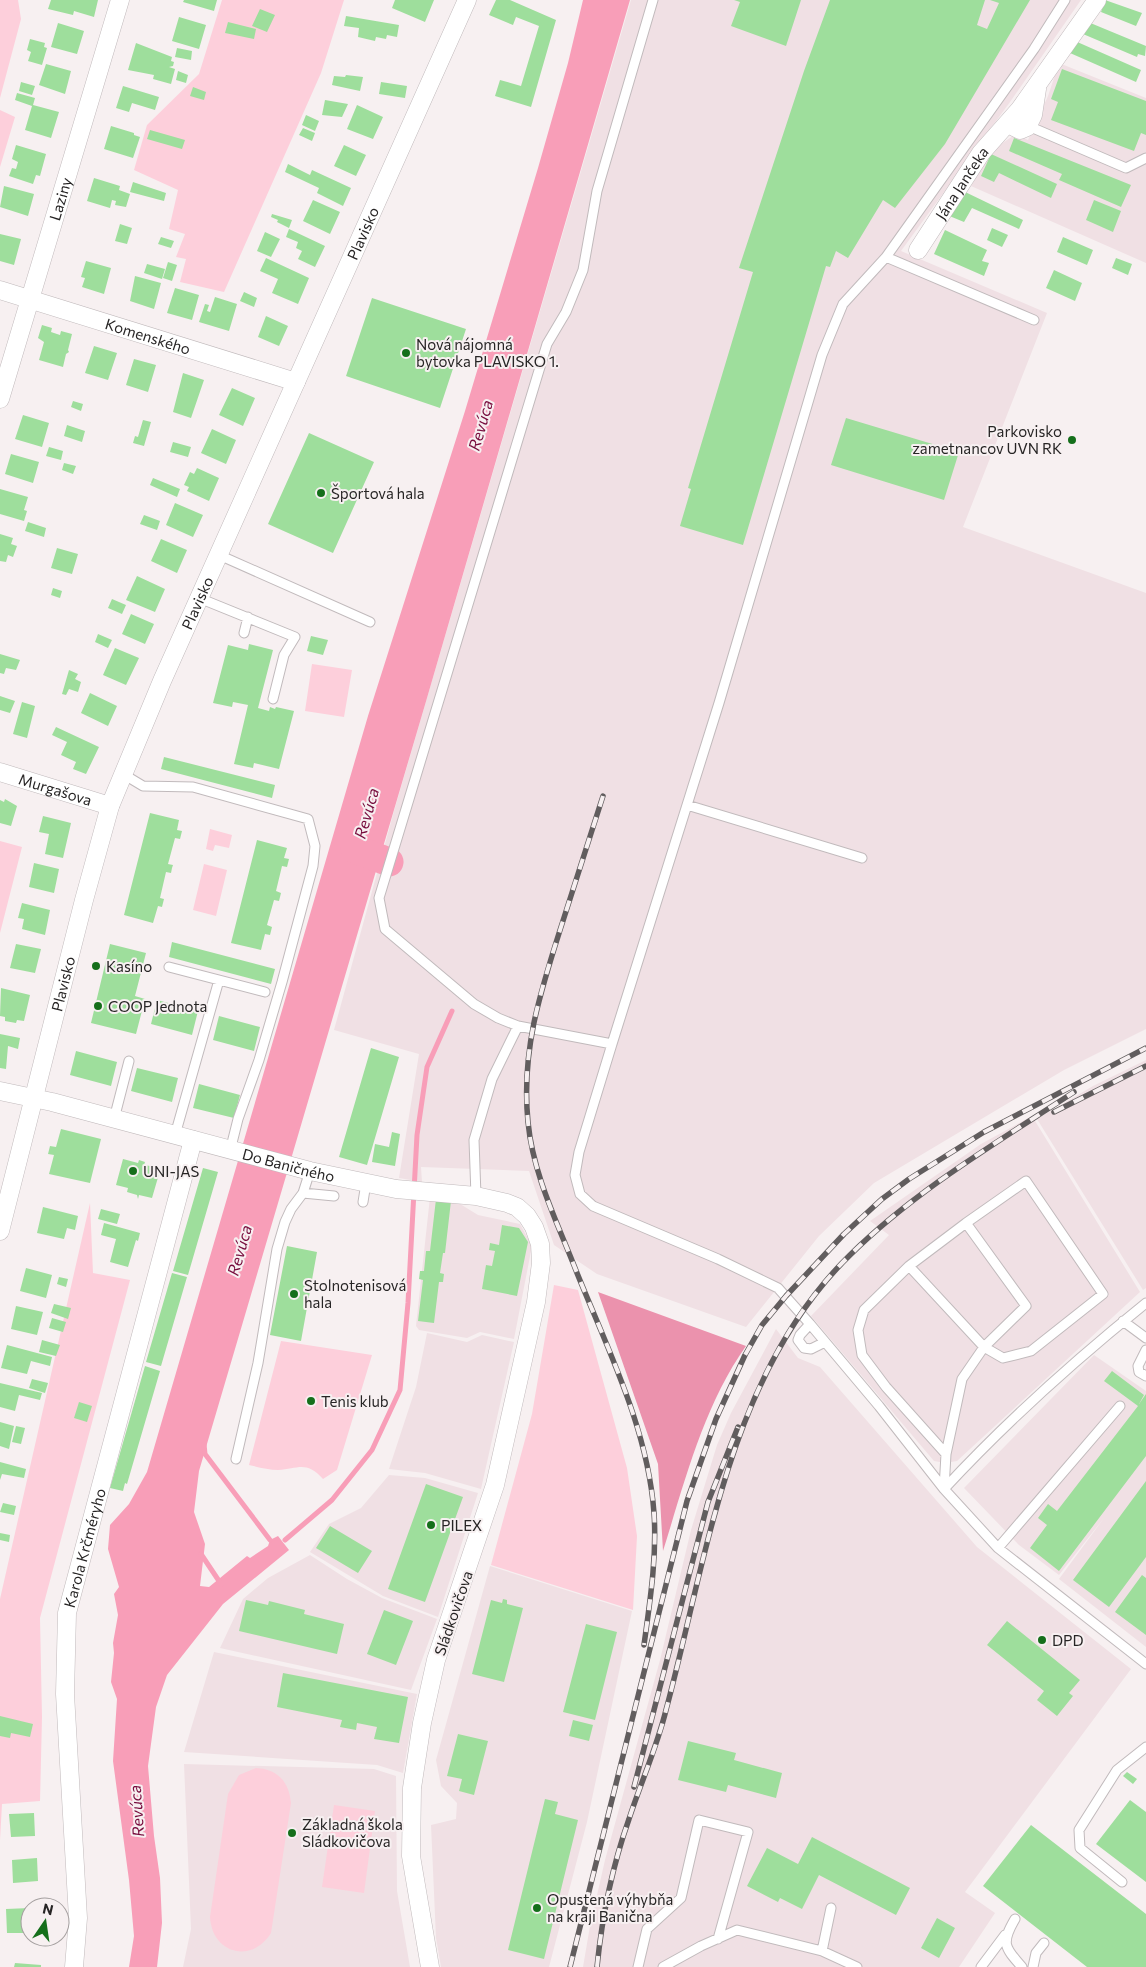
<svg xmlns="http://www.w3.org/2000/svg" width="1146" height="1967" viewBox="0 0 1146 1967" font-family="Commissioner,sans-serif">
  <rect width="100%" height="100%" fill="#f7f0f1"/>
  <!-- built -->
  <path fill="#f0e0e4" d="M631,0H1081L1010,102L901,251L1047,313L963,527L1146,593V1029L1064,1070L874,1183L819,1236L746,1327L597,1274L554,1245L529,1171L421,1167L422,1182L399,1178L419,1054L334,1030L394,811Z
    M1059,63L1146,98V263L971,186L992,150L1016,134L1028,140L1048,96Z
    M1146,1060V1288L1143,1290L1037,1119L1093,1086Z
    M1032,1116L1140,1292L957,1461L945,1463L934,1461L811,1316L889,1235L870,1221L981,1144Z
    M430,1197L452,1199L478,1215L520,1224L532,1246L514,1339L480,1332L467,1338L419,1330L416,1326Z
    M776,1329L798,1358L820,1367L977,1547L1131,1669L965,1892L995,1913L959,1967H583L590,1926L605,1860L660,1660L691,1530L717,1445L731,1413Z
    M427,1333L467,1342L482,1335L514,1342L481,1489L425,1473L389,1469L416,1387Z
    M1094,1355L1146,1391V1647L1059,1579L1104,1518L1059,1575L1019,1545L964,1488Z
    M389,1475L425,1478L478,1493L438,1617L383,1596L310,1552L329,1524L361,1508Z
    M310,1555L347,1579L382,1598L437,1619L411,1690L220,1648L243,1599L268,1578Z
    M490,1566L632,1611L587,1822L549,1967H441L436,1938L431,1825L456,1819L457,1803L441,1786L436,1760Z
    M214,1652L417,1694L403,1773L377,1765L184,1752Z
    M184,1764L374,1769L396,1776L397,1891L410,1967H183L191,1929Z"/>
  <!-- green -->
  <path fill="#fdcfdb" d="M0,0H18L21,19L0,98Z
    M222,0H344L321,73L224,292L180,282L186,259L176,257L185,234L169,229L178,190L134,170L147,125L199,74Z
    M0,110L15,117L0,167Z
    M312,664L352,670L344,717L305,711Z
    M210,829L232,835L229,848L215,845L213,851L206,849Z
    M0,841L22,847L0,933Z
    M204,864L227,870L216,916L193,910Z
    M90,1203L93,1273L130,1280L40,1618L42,1717L40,1801L2,1804L0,1840V1599Z
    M554,1285L578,1290L627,1468L637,1536L633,1610L491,1565L532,1414Z
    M281,1341L372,1355L337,1470L323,1479C306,1460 298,1469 278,1470C269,1470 258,1467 249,1465Z
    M256,1768C278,1769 289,1782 291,1803L271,1933C252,1964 212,1954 210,1917L228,1794L239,1775Z
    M334,1805L375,1811L364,1893L322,1887Z"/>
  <!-- forest -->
  <path fill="#eb92ad" d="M598,1292L746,1346C703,1407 685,1481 663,1551L658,1464Z"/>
  <!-- water -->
  <path fill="#f89eb8" d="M583,0H630L427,698L199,1471L194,1512L205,1544L200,1586L209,1587L247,1556L250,1558L268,1546L270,1540L278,1536L289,1550L223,1604L167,1675L156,1707L148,1766L154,1836L160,1878L162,1923L157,1967H129L134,1936L129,1880L113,1761L117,1699L111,1682L114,1653L113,1643L118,1615L114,1594L119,1587L108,1549L110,1525L129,1504L147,1472L368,716L465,411L538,168L568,63Z"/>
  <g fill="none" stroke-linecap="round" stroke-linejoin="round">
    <!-- stream -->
    <path stroke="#f89eb8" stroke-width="5" d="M204,1444L205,1454L270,1540
      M285,1540L332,1500L372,1450L400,1390L408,1303L417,1135L427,1067L452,1011
      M201,1554L221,1584"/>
    <!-- river -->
    <path stroke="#f89eb8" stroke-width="29" d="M355,849L389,862"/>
  </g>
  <!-- building -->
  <path fill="#9ede9c" d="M51,0H98L94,17L74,11L73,15L48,9Z
    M184,0H217L214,11L183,2Z
    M395,0H434L425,22L392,8Z
    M496,0H510L556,20L531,107L495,96L500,80L521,86L539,26L516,17L513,25L489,15Z
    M734,0H801L786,46L731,26L740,2Z
    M830,0H985L977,25L987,29L999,3L990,0H1030L945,144L895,208L883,200L848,258L836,251L830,267L826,266L743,545L680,526L691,489L688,488L753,272L739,268L804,71Z
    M1105,0L1142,13L1136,26L1101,12Z
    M260,9L275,15L267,32L252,26Z
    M346,16L399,25L397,37L387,35L386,39L376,37L375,41L358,37L359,28L344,26Z
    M179,17L206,25L199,49L172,41Z
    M228,22L256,29L254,39L225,33Z
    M1088,22L1146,46L1145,56L1138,54L1137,57L1083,34Z
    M58,23L84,31L77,54L51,47Z
    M30,39L45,43L44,47L47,48L42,65L28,61L31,52L27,50Z
    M1075,41L1141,70L1136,82L1070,53Z
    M136,43L172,57L171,61L174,62L173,66L169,67L175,69L171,84L153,79L154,75L128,70Z
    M177,48L192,51L191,60L175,57Z
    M46,64L71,71L65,94L39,85Z
    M1062,69L1146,101V135L1141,133L1134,151L1051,120L1058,102L1051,99Z
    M178,71L188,75L186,83L176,80Z
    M346,75L363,77L360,91L332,85L334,76L345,77Z
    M21,82L35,86L32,95L19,91Z
    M381,82L407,86L405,98L379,94Z
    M123,86L159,97L155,110L132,103L129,112L116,108Z
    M193,87L206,92L204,100L190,96Z
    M17,93L35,98L33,105L59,112L51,138L25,130L32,106L15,100Z
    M325,100L348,104L342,117L322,115Z
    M357,105L383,117L373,139L347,129Z
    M306,115L319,121L315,131L302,125Z
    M111,126L134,133V135L140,137L133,158L104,149Z
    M303,128L315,133L312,141L299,135Z
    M150,130L185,140L182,149L147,139Z
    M1014,138L1131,185L1121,207L1059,180L1062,174L1009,151Z
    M16,145L46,154L40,176L36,175L33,184L9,176L12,168L16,169L18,162L12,159Z
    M344,145L366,155L356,176L334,166Z
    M991,154L1057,184L1051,198L999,173L994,182L981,176Z
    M288,164L310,175L312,170L351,188L343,206L317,193L319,188L285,172Z
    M94,178L120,186L119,190L130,194L126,207L115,205L116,201L112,200L110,208L87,201Z
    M133,182L166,193L164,201L130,192Z
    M4,186L34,194L28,216L0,207Z
    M961,190L1023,220L1019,229L972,208L964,222L947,215Z
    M313,200L340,212L330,234L303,221Z
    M1094,200L1121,211L1113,232L1086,220Z
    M272,214L292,220L289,228L277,222L278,220L271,217Z
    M120,224L132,228L127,244L115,241Z
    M992,228L1008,235L1002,247L987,240Z
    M289,229L325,246L315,267L298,259L302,251L296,248L298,242L286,237Z
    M945,230L987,250L982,261L989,263L984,276L934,254Z
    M265,232L280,239L271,257L257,251Z
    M0,234L21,239L14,265L0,261Z
    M161,237L174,241L171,248L158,244Z
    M1063,237L1093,250L1087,265L1057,252Z
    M266,258L309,278L298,304L272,293L278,279L260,271Z
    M1116,258L1132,264L1128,275L1112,268Z
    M86,261L111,268L104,294L82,287L85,278L81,277Z
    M168,262L177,265L172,281L163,278Z
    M147,264L165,269L162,279L144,273Z
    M1054,270L1082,283L1075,301L1046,288Z
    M135,276L161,283L154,309L130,301Z
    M175,288L199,295L192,320L167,313Z
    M244,292L257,298L254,307L240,301Z
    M215,297L237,304L229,331L199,322L205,304L209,305L207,311L210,312Z
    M372,298L466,329L440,408L346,376Z
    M266,316L288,326L279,346L258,337Z
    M42,325L52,328L51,332L60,335L61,331L72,334L68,350L69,352L66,354L63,367L39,360L44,342L38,338Z
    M94,346L117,353L108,380L85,373Z
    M134,359L156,365L148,392L126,385Z
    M183,373L204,380L191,418L173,412Z
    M232,388L255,398L243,426L219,415Z
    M73,401L83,404L81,411L71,407Z
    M23,415L49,423L42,447L15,439Z
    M846,418L959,452L944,500L831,465Z
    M143,420L151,422L144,446L133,443L135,436L138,437Z
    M67,425L85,431L82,442L64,436Z
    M212,429L236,440L226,464L201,453Z
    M309,433L374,462L333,553L268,524Z
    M173,442L191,447L188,457L170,452Z
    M49,447L63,451L61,460L46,456Z
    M11,454L39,462L33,483L5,474Z
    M64,463L76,466L73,474L62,470Z
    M197,468L219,478L209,501L187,491L189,487L184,485L190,472L194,474Z
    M153,478L180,489L177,497L150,485Z
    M0,489L28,497L24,510L27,511L24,521L0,514Z
    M175,503L203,515L193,537L166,525Z
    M144,515L160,521L157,530L140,524Z
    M28,522L46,528L44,537L25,531Z
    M0,534L13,538L11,544L17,546L13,557L8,555L6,562L0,561Z
    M161,539L187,550L177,573L151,561Z
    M57,548L78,554L72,574L51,568Z
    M137,576L165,589L155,612L126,600Z
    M53,588L62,591L60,598L51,595Z
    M112,599L126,605L122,614L108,608Z
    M131,614L154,624L145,644L122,634Z
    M98,634L112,640L108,648L95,642Z
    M311,636L328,640L323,655L307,651Z
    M249,644L273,650L258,708L269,711L270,707L275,709L276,707L294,711L279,769L254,763L253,768L234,764L248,705L233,702L232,707L213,703L228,645L248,650Z
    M115,648L139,658L126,685L103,675Z
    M0,654L20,660L16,670L6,668L4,674L0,673Z
    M69,670L78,674L75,679L81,682L78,692L69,689L66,695L62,694Z
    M90,693L117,706L108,726L81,713Z
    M0,696L15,701L10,713L0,710Z
    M22,702L35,706L27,738L13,734Z
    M56,727L99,747L86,774L73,769L76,762L61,755L67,742L52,735Z
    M164,757L275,785L272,798L161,769Z
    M5,799L17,806L11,826L0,823V800L4,802Z
    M150,813L179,820L177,830L182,831L180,839L175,838L168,864L173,865L172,868L171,873L166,872L160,898L164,899L162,907L158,906L153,923L124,915Z
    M43,816L71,823L63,858L45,854L49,834L39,832Z
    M257,840L287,848L284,858L289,859L287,867L282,866L276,891L281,893L279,901L274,900L267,925L272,927L270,935L265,934L261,950L231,943Z
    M34,863L59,869L54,893L29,887Z
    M22,903L50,910L45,935L22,929L24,919L18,918Z
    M172,942L275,969L271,984L169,957Z
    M16,944L41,949L35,973L10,968Z
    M110,944L146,953L135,996L145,999L136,1034L91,1023Z
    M1,988L30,995L24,1021L17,1020L16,1023L5,1021V1017L0,1016Z
    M157,1000L198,1011L192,1035L151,1024Z
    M219,1016L260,1027L254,1051L213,1040Z
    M0,1034L20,1038L18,1049L8,1046L6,1069L0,1068Z
    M371,1048L399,1057L367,1165L339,1157Z
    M76,1051L117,1062L111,1086L70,1075Z
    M137,1068L178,1078L172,1102L131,1091Z
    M199,1084L240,1095L234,1118L193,1108Z
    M61,1129L101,1139L90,1183L49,1174L54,1155L48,1154L50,1146L56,1147Z
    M392,1132L400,1134L395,1166L372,1162L375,1144L389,1147Z
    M123,1159L138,1163L139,1160L145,1162L144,1165L156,1167L155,1173L159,1174L152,1198L139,1195L138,1199L137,1195L127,1192L128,1188L116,1185Z
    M203,1168L218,1172L188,1275L173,1271Z
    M436,1199L451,1201L445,1253H443L440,1273L444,1274L443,1282H439L434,1323L418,1321L423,1280L419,1279L420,1271H424L426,1251H430Z
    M43,1207L78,1216L75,1230L67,1228L64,1239L37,1233Z
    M101,1209L120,1214L117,1224L98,1219Z
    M104,1223L140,1233L138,1241L136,1240L128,1267L110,1262L116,1239L101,1235Z
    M502,1225L519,1228L528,1242L517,1296L482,1289L486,1265L492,1266L495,1251L489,1250L490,1243L499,1245Z
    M287,1246L317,1252L301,1341L270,1335Z
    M26,1268L52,1275L46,1298L20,1291Z
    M172,1273L187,1277L161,1366L146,1362Z
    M59,1277L68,1279L66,1287L57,1284Z
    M54,1304L71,1308L68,1319L51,1313Z
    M16,1306L43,1312L37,1335L11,1329Z
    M52,1318L66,1322L63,1332L49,1328Z
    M42,1340L60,1345L56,1356L39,1352Z
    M7,1345L52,1357L50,1366L31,1361L27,1374L1,1368Z
    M145,1366L160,1371L127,1484L125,1483L123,1491L110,1488Z
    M1112,1371L1144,1395L1139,1404L1146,1394V1456L1059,1571L1030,1548L1047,1525L1038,1518L1048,1504L1057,1511L1138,1406L1104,1381Z
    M32,1379L48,1383L45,1393L29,1388Z
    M0,1383L42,1393L40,1400L19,1395L15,1411L0,1407Z
    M79,1402L92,1406L87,1422L74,1418Z
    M0,1422L14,1426L9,1449L0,1446Z
    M16,1426L25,1428L21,1444L12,1442Z
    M0,1462L26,1469L24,1478L2,1474L0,1480Z
    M1146,1481V1557L1109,1607L1073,1580Z
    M426,1484L463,1497L425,1602L388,1589Z
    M3,1503L16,1506L14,1515L0,1512Z
    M330,1526L372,1551L358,1573L316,1548Z
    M0,1533L10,1535L9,1542L0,1540Z
    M1142,1575L1146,1578V1635L1115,1612Z
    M503,1599L507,1600V1604L523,1608L504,1682L472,1674L491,1600L502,1603Z
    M246,1600L268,1605L269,1601L305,1610L304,1614L344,1624L337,1654L239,1631Z
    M384,1610L413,1621L396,1665L367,1654Z
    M1007,1621L1080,1680L1069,1693L1073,1696L1057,1716L1037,1700L1044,1691L987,1645Z
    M586,1624L617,1632L595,1720L563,1712Z
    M283,1673L408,1697L399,1743L374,1739L377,1727L357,1723L356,1730L340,1727L342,1720L277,1707Z
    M0,1716L33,1724L30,1737L11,1733L10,1738L0,1736Z
    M573,1720L593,1725L589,1741L569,1736Z
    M458,1734L488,1741L474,1795L459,1791L462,1779L447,1776Z
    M688,1741L736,1753L734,1760L782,1773L776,1798L728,1785L726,1792L678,1780Z
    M1127,1772L1137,1779L1133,1784L1123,1776Z
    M545,1799L558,1802L555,1814L578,1820L544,1959L508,1950Z
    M1130,1800L1146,1812V1882L1096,1844Z
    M34,1813L35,1836L11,1837L9,1814Z
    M1031,1825L1146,1914V1967H1087L983,1886Z
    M812,1837L910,1888L896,1915L819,1875L802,1909L780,1898L778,1902L747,1886L767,1848L798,1864Z
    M37,1858L38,1881L13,1883L12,1860Z
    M30,1908V1933H7L6,1909Z
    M937,1918L955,1928L939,1958L921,1948Z
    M15,1963L41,1965V1967H14Z"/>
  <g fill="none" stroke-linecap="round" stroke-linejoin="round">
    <!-- service casing -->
    <g stroke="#c1babc" stroke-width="11">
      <path id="service" d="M1033,120V128L1126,168L1146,158
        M886,257L1034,320
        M219,555L370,622
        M199,598L295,637L284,655L273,699
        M244,633L248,617
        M123,774L143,786L193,787L308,819L315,846L313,866L282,982L259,1060L238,1119L230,1151
        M687,805L862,858
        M169,967L265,992
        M518,1026L498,1018L474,1004L385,929L379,898L547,344L566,312L583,270L597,191L653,0
        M612,1044L579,1152L575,1175L580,1194L593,1206L718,1259L778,1288L810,1324
        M114,1119L129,1061
        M175,1135L219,980
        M303,1193L334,1196
        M476,1196L474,1140L492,1079L518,1026L612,1044L719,703L822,355L843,304L886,257L1034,49L1065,0
        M363,1202L366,1183
        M909,1266L984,1347L1003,1358L1031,1351L1103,1294L1026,1181L966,1223
        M1123,1321L1146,1338
        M825,1342L811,1349L804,1348L798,1340L800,1335L810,1324L879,1406L944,1489L998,1548
        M1146,1350L1138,1366L1139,1372L1146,1376
        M1120,1406L998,1548L1146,1664
        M236,1459L258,1363L277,1249L285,1222L291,1209L303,1193L310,1171
        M944,1489L946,1454L962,1379L984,1347L1026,1306L966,1223L909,1266L864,1310L858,1330L862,1355L886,1387L946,1454
        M944,1489C1007,1421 1074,1361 1146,1303
        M1122,1882L1080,1848L1079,1830L1117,1770L1146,1747
        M1015,1919C1001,1943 1004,1947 1022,1967
        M822,1951L857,1967
        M638,1967L647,1929L681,1898L699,1820L748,1832L718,1939
        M663,1967L701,1946L737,1930L822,1951L831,1908
        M981,1967L1005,1935
        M1033,1967L1036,1953L1044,1943"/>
    </g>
    <!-- minor casing -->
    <g stroke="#c1babc" stroke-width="19">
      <g id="minor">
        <path d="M1012,120L1014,127L1020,130L1027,127L1033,115L1037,89"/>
        <path id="s1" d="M918,250L981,153L1020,109L1097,0"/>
        <path id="s2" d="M0,290L296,382"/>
        <path id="s3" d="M0,399L120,0"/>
        <path id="s4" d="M0,772L110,806"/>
        <path id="s5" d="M0,1091L52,1102L310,1171L396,1189L476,1196L507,1203L517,1207L527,1216L534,1227L540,1244L541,1263L536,1302L495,1485L436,1660L422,1723L412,1788L411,1856L430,1967"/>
        <path id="s6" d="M0,1231L84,900L110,806L162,681L467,0"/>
        <path id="s7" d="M74,1967L78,1918L65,1694L67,1613L193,1140"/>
      </g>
    </g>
    <!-- service -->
    <use href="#service" stroke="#fff" stroke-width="9"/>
    <!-- minor -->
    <use href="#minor" stroke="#fff" stroke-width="18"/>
    <!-- rail casing -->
    <g stroke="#615d5e" stroke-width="5.5">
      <path id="rail" d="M603,796C589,840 575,883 561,927C540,993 521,1051 528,1122C533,1175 558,1224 577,1273C608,1350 648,1429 654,1513C657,1557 650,1601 644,1645
        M1054,1112L1146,1066
        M634,1787L708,1502L738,1427
        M570,1967L687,1501L716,1419L745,1355L762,1325L786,1296L844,1234L882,1199L909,1179L984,1132L1146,1048
        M597,1967C602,1917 612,1867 629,1819C641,1782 657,1747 666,1710C708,1554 729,1373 850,1255C916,1190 996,1143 1074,1092"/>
    </g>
    <!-- rail -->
    <use href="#rail" stroke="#f7f0f1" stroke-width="4" stroke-dasharray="11" stroke-linecap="butt"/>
  </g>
  <!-- markers -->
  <g fill="#156f1b" stroke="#f7f0f1" stroke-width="2">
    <circle cx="406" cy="353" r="5"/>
    <circle cx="1072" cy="440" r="5"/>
    <circle cx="321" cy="493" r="5"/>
    <circle cx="96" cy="966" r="5"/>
    <circle cx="98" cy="1006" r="5"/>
    <circle cx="133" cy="1171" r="5"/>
    <circle cx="294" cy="1294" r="5"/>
    <circle cx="311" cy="1401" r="5"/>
    <circle cx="431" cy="1525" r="5"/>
    <circle cx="1042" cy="1640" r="5"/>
    <circle cx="292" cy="1833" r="5"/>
    <circle cx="537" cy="1908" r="5"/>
  </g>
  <g text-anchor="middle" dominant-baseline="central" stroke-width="4" stroke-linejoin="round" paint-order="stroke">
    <!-- street labels -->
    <g font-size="15" fill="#272525" stroke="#f7f0f1">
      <text stroke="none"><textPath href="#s1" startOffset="80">Jána Jančeka</textPath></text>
      <text stroke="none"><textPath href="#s3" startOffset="209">Laziny</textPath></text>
      <text stroke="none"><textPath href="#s6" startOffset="1065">Plavisko</textPath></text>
      <text stroke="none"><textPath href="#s2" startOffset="155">Komenského</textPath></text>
      <text stroke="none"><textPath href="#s6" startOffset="660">Plavisko</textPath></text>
      <text stroke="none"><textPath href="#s4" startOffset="58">Murgašova</textPath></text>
      <text stroke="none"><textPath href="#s6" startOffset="255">Plavisko</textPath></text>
      <text stroke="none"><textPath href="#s5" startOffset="298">Do Baničného</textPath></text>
      <text stroke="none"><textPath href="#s7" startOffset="422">Karola Krčméryho</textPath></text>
      <text transform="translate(453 1613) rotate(-71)">Sládkovičova</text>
    </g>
    <!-- poi labels -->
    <g font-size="15" fill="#272525" stroke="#f7f0f1" text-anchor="start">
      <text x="416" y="344">Nová nájomná<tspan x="416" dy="17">bytovka PLAVISKO 1.</tspan></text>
      <text x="1062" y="431" text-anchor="end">Parkovisko<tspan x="1062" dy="17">zametnancov UVN RK</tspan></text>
      <text x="331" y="493">Športová hala</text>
      <text x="106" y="966">Kasíno</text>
      <text x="108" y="1006">COOP Jednota</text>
      <text x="143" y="1171">UNI-JAS</text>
      <text x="304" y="1285">Stolnotenisová<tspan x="304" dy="17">hala</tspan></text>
      <text x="321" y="1401">Tenis klub</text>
      <text x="441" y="1525">PILEX</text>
      <text x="1052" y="1640">DPD</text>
      <text x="302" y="1824">Základná škola<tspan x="302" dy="17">Sládkovičova</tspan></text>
      <text x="547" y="1899">Opustená výhybňa<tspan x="547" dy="17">na kraji Banična</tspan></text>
    </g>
    <!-- water labels -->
    <g font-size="16" font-style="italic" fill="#770c3d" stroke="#f7f0f1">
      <text transform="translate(480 425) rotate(-74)">Revúca</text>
      <text transform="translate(366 813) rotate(-74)">Revúca</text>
      <text transform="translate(239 1250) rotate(-74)">Revúca</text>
      <text transform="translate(136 1811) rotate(-94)">Revúca</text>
    </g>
  </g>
  <!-- north arrow -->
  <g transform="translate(45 1922) rotate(13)"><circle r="24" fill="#f7f0f1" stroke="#a49f9f"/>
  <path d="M0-4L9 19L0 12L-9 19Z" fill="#156f1b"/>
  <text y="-8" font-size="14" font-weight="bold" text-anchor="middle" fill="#272525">N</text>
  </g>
</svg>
